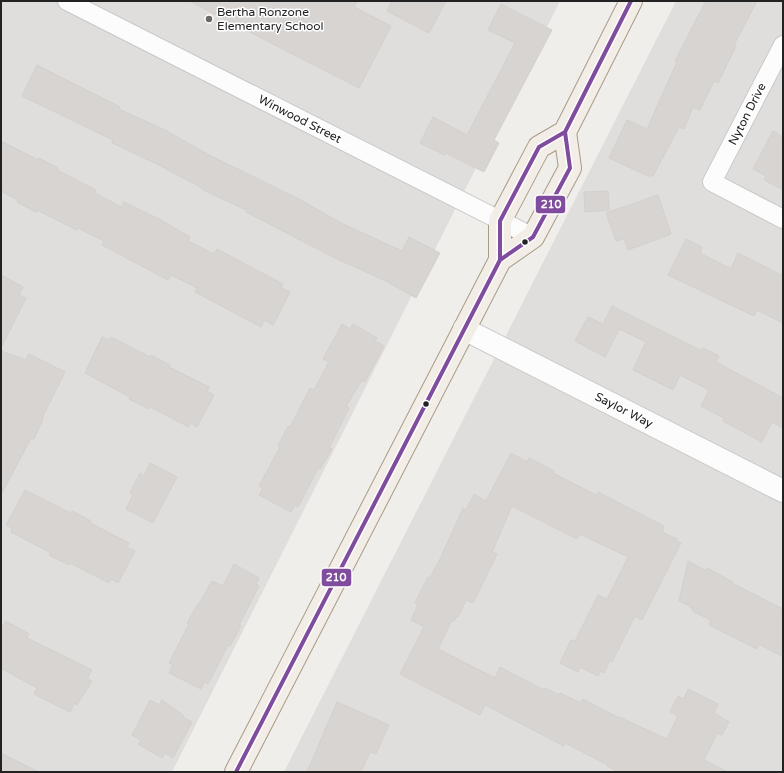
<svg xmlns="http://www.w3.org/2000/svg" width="784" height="773" viewBox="0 0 784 773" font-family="'Varela Round',sans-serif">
  <rect width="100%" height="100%" fill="#f0eeeb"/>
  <!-- residential -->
  <path fill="#dfdedc" d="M1,1H560L172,772H1Z
    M676,1H783V772H284Z"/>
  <!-- building -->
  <path fill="#d7d4d2" stroke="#d3d0cc" d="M189,1H357L354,7L391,26L359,88Z
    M392,1H446L429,33L387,11Z
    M706,1H757L734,45L736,46L718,83L714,81L700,110L693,107L684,129L679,127L653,176H648L609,158L627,120L647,129L677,62L675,61Z
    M501,4L552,30L494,140L499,143L484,172L446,153L445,155L420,143L433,117L467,135L515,43L488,30Z
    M37,65L120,107L119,109L165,130L209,155L299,199L343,224L402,251L409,237L440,253L416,298L386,281L335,258L246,212V210L201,189L202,188L157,164L112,143L113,140L22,96Z
    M773,131L783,137V190L764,180L766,176L753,169Z
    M1,141L38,160L39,158L58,168L57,170L96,190L95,193L121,207L124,202L159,219L190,237L188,241L214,254L217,249L283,284L281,288L290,292L273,325L264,320L261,327L195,292L197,288L171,275L168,280L102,245L104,241L78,228L77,230L37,210L36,212L17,202L18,200L1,191Z
    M608,191L609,210L585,212L584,192Z
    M658,195L671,234L628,250L624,239L616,241L606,213Z
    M686,239L702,247L700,253L731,269L738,253L783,276V323L757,310L754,316L668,275Z
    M1,275L23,287L19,295L26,298L1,348Z
    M612,306L702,351L703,348L719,356L716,362L783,398V428L772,422L762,442L723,421L724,418L701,406L709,390L680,375L673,390L633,370L646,342L619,329L605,357L575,341L588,317L603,324Z
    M342,324L350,329L353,324L377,338L375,341L384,346L365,382L362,380L346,406L349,408L329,448L332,449L320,469L318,468L298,507L295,505L291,512L259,495L263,488L259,486L280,447L278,446L288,426L290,427L310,388L314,390L329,362L323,359Z
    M102,337L109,340L111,337L150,357L151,355L170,365L169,367L209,387L207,391L214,395L197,427L191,423L189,427L150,407L149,409L129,399L130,397L85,373Z
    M1,351L26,360L29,354L65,372L42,418L43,419L34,439L31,438L1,495Z
    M511,453L527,462L529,458L554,471L553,473L596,495L598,492L664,526L662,532L677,539L676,541L681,543L642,620L635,616L612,662L610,661L604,673L601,671L598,676L580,667L578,672L560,663L571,640L575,641L598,595L607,599L628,557L580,534L577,539L512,506L492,552L497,554L473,603L466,600L458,617L457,616L454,621L452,620L438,649L495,678L500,667L544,690L545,688L559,695L560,693L581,703L583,699L619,718V717L667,739L678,716L670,712L678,696L684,699L688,689L718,704L714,713L729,722L722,735L717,733L704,760L728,772H618L607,766L608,765L565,743L564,746L485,705L480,715L400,674L424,627L411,620L418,605L415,603L428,577L430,578L441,557L463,508L466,510L474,494L486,501Z
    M150,463L177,477L153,523L126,509L133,495L130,493L140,473L144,476Z
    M25,490L71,513L72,511L91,521L90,523L129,543L127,547L135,551L118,583L111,579L109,583L70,563L69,565L49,555L51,553L11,532L12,528L6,525Z
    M688,561L706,571L707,568L733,582L732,583L783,609V657L759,644L757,649L709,625L711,620L694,612L691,607L679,601Z
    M234,564L259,578L256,584L259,586L239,625L241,626L234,639L230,646L228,645L208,684L204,682L201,689L169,673L173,665L169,663L189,624L187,623L198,604H199L212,581L223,586Z
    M6,621L29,634L27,638L92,670L87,679L92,681L77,705L74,703L70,712L34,694L37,688L1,668V630Z
    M150,700L159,705L162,700L184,716L183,717L192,722L173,758L165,753L162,758L138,744L141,740L132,735Z
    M337,702L389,725L376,754L370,752L361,772H307Z
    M1,753L39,772H1Z"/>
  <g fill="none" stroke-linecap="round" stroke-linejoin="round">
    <!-- minor casing -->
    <g stroke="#c9c8c7" stroke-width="20">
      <path id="minor" d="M67,1L533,237
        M783,45L712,182L783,219"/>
    </g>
    <!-- tertiary casing -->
    <g stroke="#c9c8c7" stroke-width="24">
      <path id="tertiary" d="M464,329L783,491"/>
    </g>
    <!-- primary casing -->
    <g stroke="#a79c86" stroke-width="24">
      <path id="primary" d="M500,260L533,237L570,168L565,132
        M236,772L500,260V221L539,147L565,132L631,1"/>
    </g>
    <!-- minor -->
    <use href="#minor" stroke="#fdfcfc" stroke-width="18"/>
    <!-- tertiary -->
    <use href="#tertiary" stroke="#fdfcfc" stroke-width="22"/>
    <!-- primary -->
    <use href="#primary" stroke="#f3ede7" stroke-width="22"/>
    <!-- bus-1 casing -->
    <g stroke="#fff" stroke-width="7">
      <path id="bus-1" d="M500,260L533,237L570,168L565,132
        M236,772L500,260V221L539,147L565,132L631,1"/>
    </g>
    <!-- bus-1 -->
    <use href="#bus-1" stroke="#804c9e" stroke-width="4"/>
  </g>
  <!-- markers -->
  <circle fill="#6a6968" stroke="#fff" stroke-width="1.5" cx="209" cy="19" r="4"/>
  <g fill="#222" stroke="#fff" stroke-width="1.5">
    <circle cx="525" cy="242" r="3.5"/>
    <circle cx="426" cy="404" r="3.5"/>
  </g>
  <g text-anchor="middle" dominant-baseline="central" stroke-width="3" stroke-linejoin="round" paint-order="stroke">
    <!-- poi labels -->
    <g font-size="12" fill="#222" stroke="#fff" text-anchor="start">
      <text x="217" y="12">Bertha Ronzone<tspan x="217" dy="14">Elementary School</tspan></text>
    </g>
    <!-- street labels -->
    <g font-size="12" fill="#222" stroke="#fff">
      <text transform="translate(747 114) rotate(-63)">Nyton Drive</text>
      <text transform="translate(300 119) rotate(27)">Winwood Street</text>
      <text transform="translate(624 410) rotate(27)">Saylor Way</text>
    </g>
  </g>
  <g stroke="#fff" stroke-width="1.5">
    <rect x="535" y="195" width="31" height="19" rx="4" fill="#804c9e"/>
    <rect x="321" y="568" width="31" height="19" rx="4" fill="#804c9e"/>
  </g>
  <g font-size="11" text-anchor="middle" font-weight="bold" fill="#fff">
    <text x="551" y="208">210</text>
    <text x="336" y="581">210</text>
  </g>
  <!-- border -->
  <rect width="784" height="773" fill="none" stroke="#222222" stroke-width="4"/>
</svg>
